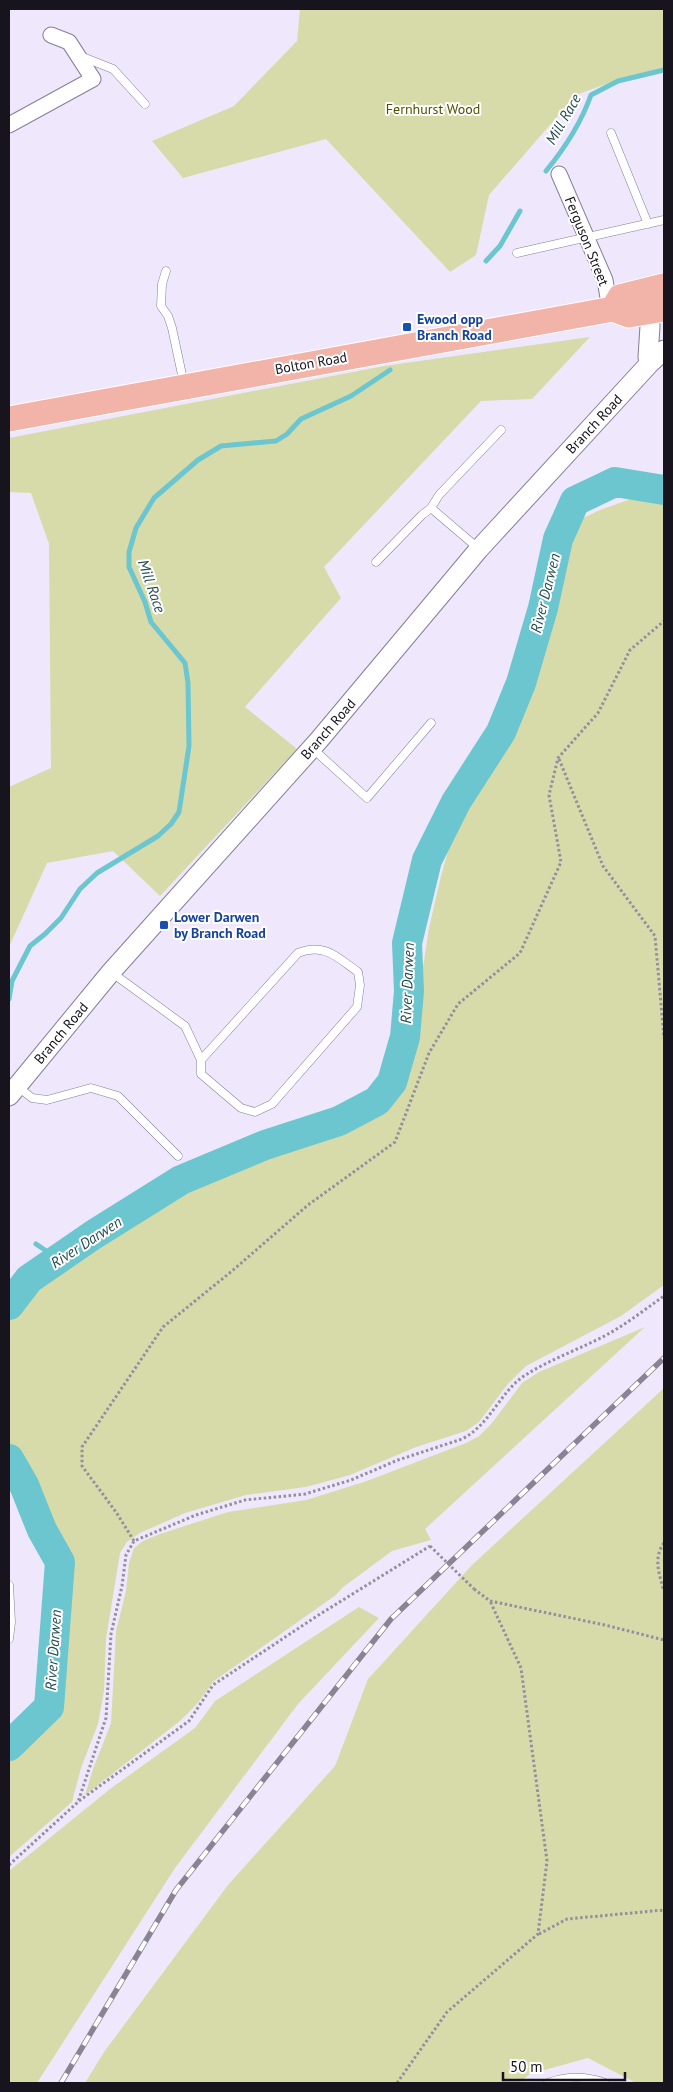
<svg xmlns="http://www.w3.org/2000/svg" width="673" height="2092" viewBox="0 0 673 2092" font-family="'PT Sans',sans-serif">
  <rect width="100%" height="100%" fill="#efe8fc"/>
  <!-- green -->
  <path fill="#d7dbaa" d="M300,9H664V70L628,76L576,95L489,195L476,255L450,272L326,139L183,178L152,141L234,106L297,41Z
    M590,337L532,399L481,401L324,567L341,598L245,707L297,749L160,896L113,851L47,863L9,947V787L51,768L49,544L31,493L9,492V438L384,366Z
    M642,495L664,500V1285L621,1316L526,1366L507,1385L479,1422L466,1431L416,1447L350,1475L306,1487L246,1495L185,1513L140,1533L127,1542L120,1553L106,1639L104,1691L98,1724L81,1768L72,1802L9,1857V1752L53,1709L65,1562L9,1448V1313L24,1297L189,1184L331,1133L373,1111L394,1088L409,1057L429,928L441,876L452,836L517,729L536,678L559,577L577,521L600,510Z
    M645,1327L425,1529L431,1540L392,1551L342,1588L336,1595L214,1681L197,1704L180,1721L85,1795L93,1769L111,1723L116,1631L126,1591L129,1563L134,1548L143,1541L160,1534L228,1512L306,1500L364,1482L466,1443L479,1436L492,1423L522,1383L539,1372Z
    M664,1388V2083H636L588,2058L530,2074L519,2083H85L104,2052L228,1885L335,1766L368,1679L472,1565Z
    M359,1607L379,1618L298,1704L175,1868L37,2083H9V1871L110,1789L195,1728L215,1701Z"/>
  <g fill="none" stroke-linecap="round" stroke-linejoin="round">
    <!-- stream -->
    <path stroke="#6bc6d0" stroke-width="5" d="M546,171C565,148 581,123 591,95L618,81L664,70
      M486,261L500,246L520,211
      M9,999L12,981L30,946L45,934L61,918L80,889L97,873L158,836L171,824L179,812L189,746L188,683L185,663L151,622L145,602L129,567V552L136,528L154,498L198,460L221,446L276,441L287,434L301,419L351,396L390,370
      M36,1244L58,1259"/>
    <!-- river -->
    <path stroke="#6bc6d0" stroke-width="30" d="M9,1305L29,1279L93,1235L181,1180L265,1145L339,1121L377,1101L392,1082L405,1037L409,991L407,943L427,860L456,802L501,732L521,683L543,608L558,539L575,501L615,482L664,490
      M9,1459L24,1485L42,1530L60,1562L49,1707L9,1746"/>
    <!-- service casing -->
    <g stroke="#877d99" stroke-width="9">
      <path id="service" d="M80,56L113,69L145,104
        M611,133L648,224
        M517,253L664,220
        M166,271L162,284L161,306L168,316L172,328L184,384
        M479,549L431,508L439,495L501,430
        M376,562L422,515L431,508
        M312,748L367,798L431,723
        M111,972L185,1026L201,1060V1074L241,1108L255,1112L272,1104L357,1007L360,985L358,972C338,958 324,942 298,953L201,1060
        M17,1086L32,1098L47,1100L91,1088L118,1096L178,1156
        M9,1585L11,1622L9,1639
        M548,2083C565,2076 587,2076 605,2083"/>
    </g>
    <!-- minor casing -->
    <g stroke="#877d99" stroke-width="17">
      <path id="minor" d="M9,125L93,79L69,42L51,35
        M559,174L605,280L610,309"/>
    </g>
    <!-- tertiary casing -->
    <g stroke="#877d99" stroke-width="21">
      <path id="tertiary" d="M648,300L650,326L648,357L650,363
        M9,1096L111,972L319,740L479,549L650,363L664,350"/>
    </g>
    <!-- trunk casing -->
    <g stroke="#fff" stroke-width="27">
      <path id="trunk" d="M613,309L620,297L664,286
        M9,419L613,309L629,315L664,309"/>
    </g>
    <!-- path -->
    <path stroke="#948f9f" stroke-width="3" stroke-dasharray="2.5 2.5" stroke-linecap="butt" d="M559,759L603,866L655,936L664,1038
      M134,1541L116,1512L82,1466V1447L163,1327L232,1271L308,1205L395,1142L429,1053L458,1004L520,953L561,862L549,795L558,758L598,713L630,650L664,621
      M664,1543C653,1558 659,1574 664,1591
      M474,1589L490,1601L605,1625L664,1640
      M79,1801L189,1721L213,1685L317,1616L430,1546
      M9,1865L78,1802L106,1718L111,1634L122,1586L126,1555L134,1541L196,1515L245,1500L305,1494L351,1480L398,1460L462,1439C490,1425 500,1392 524,1376C550,1359 583,1348 610,1333C629,1322 647,1308 664,1296
      M539,1934L567,1919L664,1910
      M397,2083L447,2012L538,1934L547,1861L521,1668L490,1601"/>
    <!-- service -->
    <use href="#service" stroke="#fff" stroke-width="8"/>
    <!-- minor -->
    <use href="#minor" stroke="#fff" stroke-width="15"/>
    <!-- tertiary -->
    <use href="#tertiary" stroke="#fff" stroke-width="19"/>
    <!-- trunk -->
    <use href="#trunk" stroke="#f2b3a8" stroke-width="25"/>
    <!-- rail casing -->
    <g stroke="#898493" stroke-width="5.5">
      <path id="rail" d="M61,2083L176,1890L391,1619L664,1358"/>
    </g>
    <!-- rail -->
    <use href="#rail" stroke="#fff" stroke-width="4" stroke-dasharray="11" stroke-linecap="butt"/>
    <!-- path-bridge -->
    <path stroke="#948f9f" stroke-width="3" stroke-dasharray="2.5 2.5" stroke-linecap="butt" d="M430,1546L474,1589"/>
  </g>
  <!-- markers -->
  <g fill="#1a4fb4" stroke="#fff" stroke-width="2">
    <rect x="402" y="322" width="10" height="10" rx="2.5"/>
    <rect x="159" y="920" width="10" height="10" rx="2.5"/>
  </g>
  <g text-anchor="middle" dominant-baseline="central" stroke-width="4" stroke-linejoin="round" paint-order="stroke">
    <!-- park labels -->
    <g font-size="14" fill="#505300" stroke="#fff">
      <text x="433" y="109">Fernhurst Wood</text>
    </g>
    <!-- street labels -->
    <g font-size="14" fill="#17141e" stroke="#fff">
      <text transform="translate(587 241) rotate(68)">Ferguson Street</text>
      <text transform="translate(311 363) rotate(-10)">Bolton Road</text>
      <text transform="translate(594 424) rotate(-47)">Branch Road</text>
      <text transform="translate(328 729) rotate(-49)">Branch Road</text>
      <text transform="translate(61 1033) rotate(-50)">Branch Road</text>
    </g>
    <!-- transit labels -->
    <g font-size="14" font-weight="bold" fill="#164399" stroke="#fff" text-anchor="start">
      <text x="417" y="319">Ewood opp<tspan x="417" dy="16">Branch Road</tspan></text>
      <text x="174" y="917">Lower Darwen<tspan x="174" dy="16">by Branch Road</tspan></text>
    </g>
    <!-- water labels -->
    <g font-size="15" font-style="italic" fill="#224c51" stroke="#fff">
      <text transform="translate(563 119) rotate(-60)">Mill Race</text>
      <text transform="translate(152 586) rotate(71)">Mill Race</text>
      <text transform="translate(545 593) rotate(-76)">River Darwen</text>
      <text transform="translate(407 983) rotate(-88)">River Darwen</text>
      <text transform="translate(86 1242) rotate(-33)">River Darwen</text>
      <text transform="translate(53 1650) rotate(-86)">River Darwen</text>
    </g>
  </g>
  <!-- border -->
  <rect width="673" height="2092" fill="none" stroke="#17141e" stroke-width="20"/>
  <!-- scale -->
  <path d="M503 2072v8h122v-8" fill="none" stroke="#17141e" stroke-width="2.5"/>
  <text x="510" y="2072" font-size="15" fill="#17141e" stroke="#ffffff" stroke-width="4" paint-order="stroke">50 m</text>
</svg>
